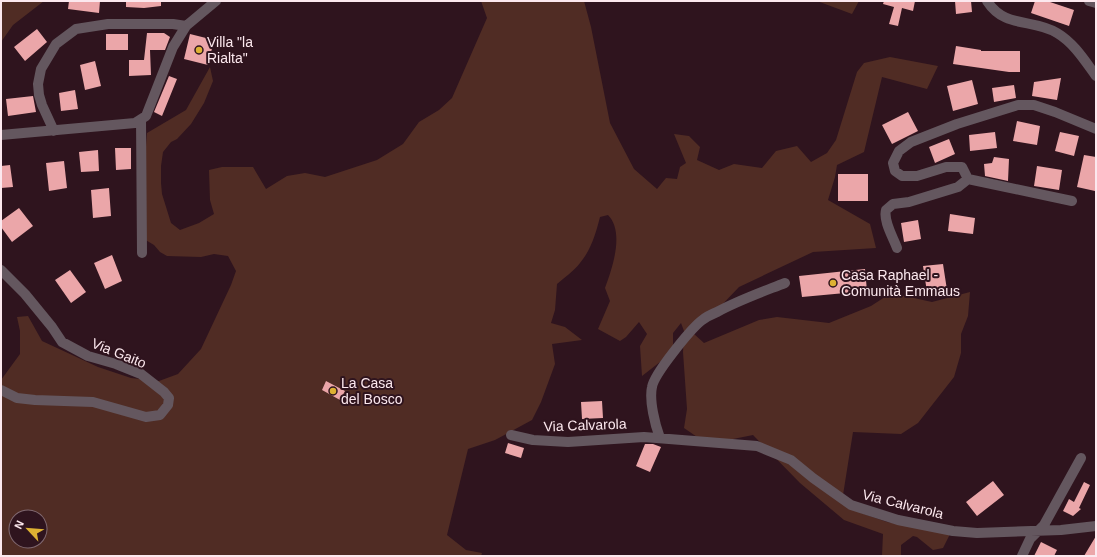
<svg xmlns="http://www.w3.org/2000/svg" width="1097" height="557" viewBox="0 0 1097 557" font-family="Arial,sans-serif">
  <rect width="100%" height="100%" fill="#2f141e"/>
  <!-- green -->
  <path fill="#502c24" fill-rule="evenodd" d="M1,1H44L13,25L1,42Z
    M481,1H584L591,27L610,123L634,169L657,189L666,178L677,179L680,167L686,163L674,134L689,136L700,147L697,160L719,170L734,164L762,168L776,151L797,146L811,162L827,153L836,140L857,72L864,63L890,57L938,66L927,89L882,77L864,152L837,165L835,177L828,200L870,224L876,248L813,252L739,287L694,334L704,343L759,320L777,317L829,323L871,306L891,293L932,302L970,292L968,316L961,334V353L954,377L918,423L901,434L853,432L843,495L861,513L887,522L950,534L943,548L933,550L917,537L913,536L901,545V556H882L883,534L844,520L800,483L753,435L733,439H700L684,428L687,409L683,352L684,331L681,323L673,333V349L660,362L642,376L640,346L647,334L639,322L626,337L620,341L598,329L610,301L605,288C612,269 625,232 608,215L600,217C596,233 591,250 580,263C574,271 564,278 557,284L555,310L551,323L565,327L582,340L552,344L555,364L541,402L532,420L495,440L468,449L447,535L466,550L482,553L481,556H1V380L20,354V331L17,317L28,316L42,341L98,367L131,378L159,381L178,374L201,349L231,285L236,271L228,256L214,254L201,257L167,256L160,252L154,245L139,236L147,133L186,110L210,67L213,81L204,103L191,124L177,139L171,142L163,152L161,166V183L162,194L171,223L180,230L199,223L214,214L210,200L209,170L222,167H253L266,189L287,176L305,173L325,177L377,160L403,144L419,122L439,110L452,98L487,18ZM16,517H40V541H16Z
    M817,1H859L852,14Z"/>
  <!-- building -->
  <path fill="#eba6a9" d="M69,1H100L99,13L68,9Z
    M126,1H161V6L144,8L126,7Z
    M884,1H915L913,11L902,8L898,26L889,24L894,7L883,4Z
    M955,1H971L972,12L956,14Z
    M1035,1H1047L1074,10L1069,26L1031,13Z
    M37,29L47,42L25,61L14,47Z
    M147,33H164L170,37L165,50H150L151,75L129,76V60H144Z
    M106,34H128V50H106Z
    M190,34L214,40L208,65L184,59Z
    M956,46L981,50V51H1020V72H1009L953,64Z
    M95,61L101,86L85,90L80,65Z
    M169,76L177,79L162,116L154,112Z
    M1061,78L1057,100L1032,96L1034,82Z
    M972,80L978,104L953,111L947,86Z
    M1014,85L1016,98L994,102L992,88Z
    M75,90L78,109L61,111L59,93Z
    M33,96L36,112L8,116L6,99Z
    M908,112L918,131L892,144L882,125Z
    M1017,121L1040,126L1037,145L1013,141Z
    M995,132L997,148L970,151L969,135Z
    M1060,132L1079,136L1074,156L1055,151Z
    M949,139L955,154L935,163L929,147Z
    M115,148H131V169L116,170Z
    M98,150L99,171L81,172L79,152Z
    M1084,155L1096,157L1095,191L1077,187Z
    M994,157L1009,159L1008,181L985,176L984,164L992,163Z
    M64,161L67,188L49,191L46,163Z
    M10,165L13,187L1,188V166Z
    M1037,166L1062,170L1059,190L1034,186Z
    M838,174H868V201H838Z
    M109,188L111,216L93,218L91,190Z
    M19,208L33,226L12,242L1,227V221Z
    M950,214L975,218L973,234L948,231Z
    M918,220L921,239L904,242L901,223Z
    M112,255L122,281L105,289L94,263Z
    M943,264L947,290L927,292L923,266Z
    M865,269L867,291L802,297L799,276Z
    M70,270L86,292L71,303L55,280Z
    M326,381L345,391L340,400L322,390Z
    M602,401L603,418L582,419L581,402Z
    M508,443L524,448L521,458L505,453Z
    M645,444H653L661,447L650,472L636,466Z
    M993,481L1004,495L977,516L966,502Z
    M1084,482L1090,485L1079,508L1081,509L1073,516L1063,511L1069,499L1074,502Z
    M1096,536V556H1084Z
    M1041,542L1057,550L1054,556H1034Z"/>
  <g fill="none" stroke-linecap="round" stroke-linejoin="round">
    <!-- minor -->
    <path stroke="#64575f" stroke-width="10" d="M987,1C1005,29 1032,18 1057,33C1074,43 1085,61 1096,76
      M1089,1L1096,3
      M141,119L142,253
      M54,131L42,105L39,95L38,84L41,69L56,44L76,29L108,24H173L186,26
      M1,135L135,123L146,116L173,47L186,26L216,1
      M968,179L1072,201
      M897,248C893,237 883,221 886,210L893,204L909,202L958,187L968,179L962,167H946L917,176H902L895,171L893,163L899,151L911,142L957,124L1018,105H1034L1055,112L1096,129
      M1,270L25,294L52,327L62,342L88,356L116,364L141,374L164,392L169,398L168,405L160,415L146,417L93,402L35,400L17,398L1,390
      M511,435L533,440L568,442L644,437L757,446L791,460L813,478L851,505L898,520L953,531L977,533L1061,530L1096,526
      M660,438C655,425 649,400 652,387C654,374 690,330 701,321C706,317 712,314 717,312C739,300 762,292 785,283
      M1022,556L1030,539L1044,525L1081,458"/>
  </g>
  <!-- markers -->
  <g fill="#ddb133" stroke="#2f141e" stroke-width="1.5">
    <circle cx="199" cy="50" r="4"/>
    <circle cx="833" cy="283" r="4"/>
    <circle cx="333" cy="391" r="4"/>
  </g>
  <g text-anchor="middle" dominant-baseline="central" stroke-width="4" stroke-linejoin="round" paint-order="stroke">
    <!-- poi labels -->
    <g font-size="14" fill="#fce8ee" stroke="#2f141e" text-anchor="start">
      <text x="207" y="42">Villa "la<tspan x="207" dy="16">Rialta"</tspan></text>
      <text x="841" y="275">Casa Raphael -<tspan x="841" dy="16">Comunità Emmaus</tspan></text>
      <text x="341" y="383">La Casa<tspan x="341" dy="16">del Bosco</tspan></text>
    </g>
    <!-- street labels -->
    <g font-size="14" fill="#fce8ee" stroke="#2f141e">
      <text transform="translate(119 353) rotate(22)">Via Gaito</text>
      <text transform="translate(585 425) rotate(-2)">Via Calvarola</text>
      <text transform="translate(903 504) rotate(14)">Via Calvarola</text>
    </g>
  </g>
  <!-- border -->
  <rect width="1097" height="557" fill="none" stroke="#fce8ee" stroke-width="4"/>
  <!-- north arrow -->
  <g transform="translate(28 529) rotate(296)"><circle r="19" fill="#2f141e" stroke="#816971"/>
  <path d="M0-3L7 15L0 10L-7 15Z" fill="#ddb133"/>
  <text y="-6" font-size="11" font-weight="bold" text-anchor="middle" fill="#fce8ee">N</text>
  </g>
</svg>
